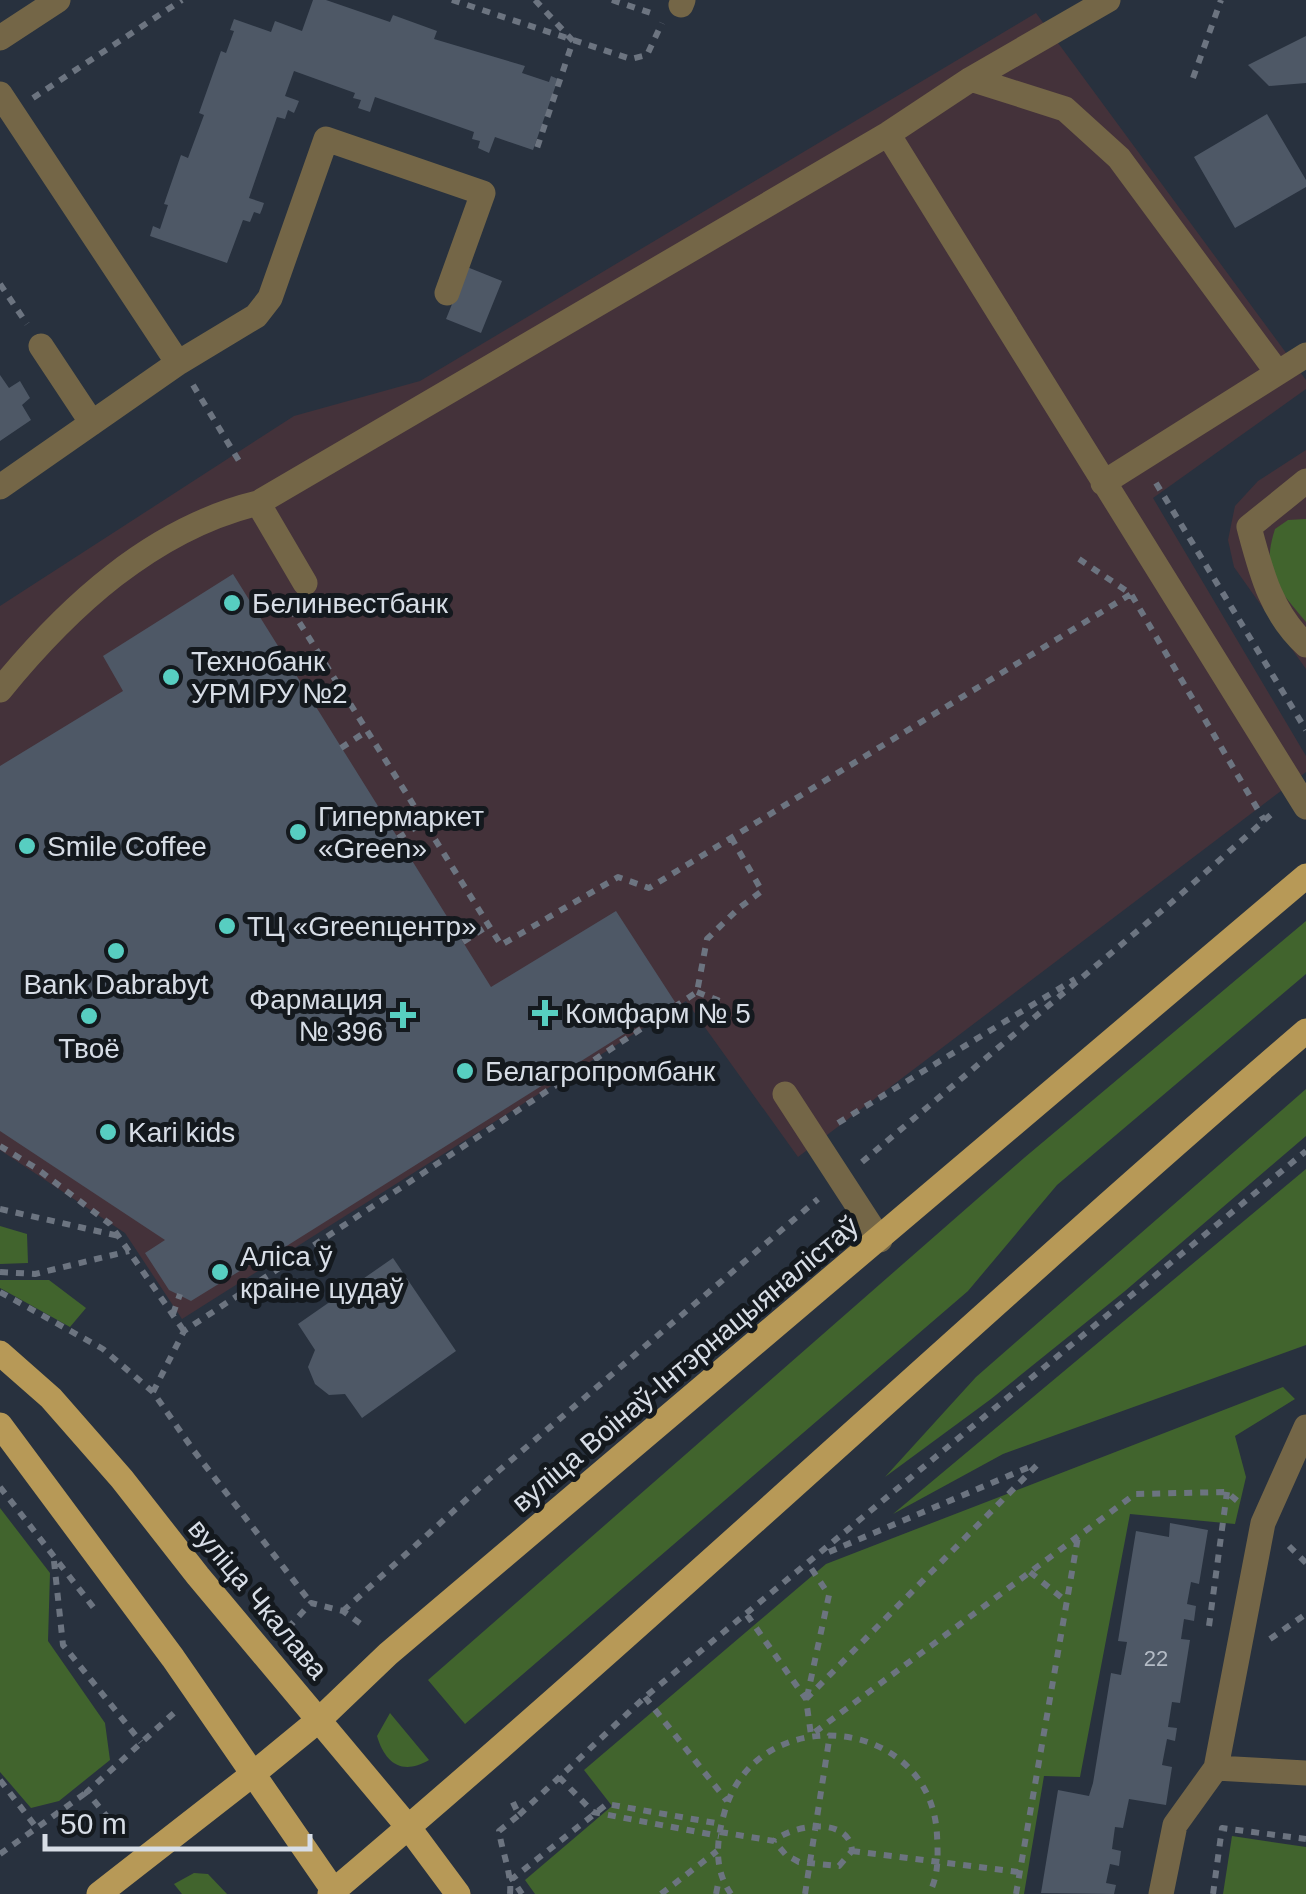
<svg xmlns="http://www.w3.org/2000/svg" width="1306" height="1894" viewBox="0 0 1306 1894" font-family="Arial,sans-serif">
  <rect width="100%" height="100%" fill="#28313e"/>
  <!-- commercial -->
  <path fill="#44323a" d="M1036,13L1306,380V389L1153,498L1306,756V772L798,1157L686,1001L182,1319L125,1233L0,1150V606L294,416L420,381Z
    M1306,450V669L1234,567L1228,540L1235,506L1258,481Z"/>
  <!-- green -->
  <path fill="#41642d" d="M1306,519V622C1279,588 1260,575 1275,529L1288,520Z
    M1306,921V974L1057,1185L968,1291L465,1724L428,1680L1024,1158Z
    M1306,1089V1136L1125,1291L991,1399L885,1477L976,1377Z
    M1306,1169V1345L1003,1454L893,1514Z
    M0,1226L27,1234L28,1263L0,1264Z
    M0,1280H49L86,1308L70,1327L0,1288Z
    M1283,1387L1295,1399L1235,1436L1246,1477L1235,1524L1130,1514L1080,1777L1044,1776L1024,1894H535L525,1880L612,1806L584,1770L826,1564Z
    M0,1508L50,1573L48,1641L105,1723L110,1760L59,1801L31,1808L0,1772Z
    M390,1713L429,1760C402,1776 385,1763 377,1736Z
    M1232,1836L1306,1847V1894H1223Z
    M194,1873L208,1874L227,1894H182L174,1884Z"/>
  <!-- building -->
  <path fill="#4e5866" d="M313,0H326L390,22L393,15L437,31L434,39L525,66L522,73L549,82L551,76L558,79L533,150L495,137L489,153L478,148L480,141L472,139L474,132L375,97L370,112L358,108L361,100L353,98L355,93L294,71L285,96L299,101L297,106L294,113L288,110L285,119L277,117L249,198L264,203L262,209L260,214L254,212L250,222L243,220L227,263L150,236L153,226L160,229L168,205L164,204L181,155L188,158L204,115L199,113L221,51L226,53L234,31L230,30L234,19L271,32L275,21L302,31Z
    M1306,36V83L1269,86L1248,65Z
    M1267,114L1306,180V187L1235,228L1194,157Z
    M467,267L502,281L481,333L446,319Z
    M0,375L9,388L20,381L30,398L22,405L31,420L0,441Z
    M233,574L491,987L616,911L675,1002L285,1247L269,1253L191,1301L169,1290L145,1253L165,1240L0,1131V766L123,691L103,656Z
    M393,1258L456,1351L362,1418L345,1394L329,1395L315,1384L308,1367L315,1350L298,1324Z
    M1170,1523L1208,1530L1199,1584L1191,1582L1187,1604L1196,1606L1194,1621L1184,1619L1181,1639L1190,1640L1180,1703L1172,1702L1168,1727L1177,1728L1175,1741L1167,1739L1162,1765L1172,1767L1166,1805L1129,1799L1123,1828L1115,1827L1112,1849L1121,1851L1119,1866L1110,1864L1106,1883L1116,1885L1114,1894L1041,1893L1058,1790L1089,1796L1093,1783L1111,1673L1121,1675L1127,1642L1118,1641L1136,1531L1169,1537Z"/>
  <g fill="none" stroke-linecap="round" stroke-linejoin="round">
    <!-- path -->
    <path stroke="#6c7480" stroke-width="6" stroke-dasharray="8 8" stroke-linecap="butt" d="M452,0L631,59L647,55L662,23
      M535,0L573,41L535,154
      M612,0L654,14
      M1193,78L1221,0
      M33,98L182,0
      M0,284L27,324
      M193,385L239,461
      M1156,483L1306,730
      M1079,559L1131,594L1264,820
      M291,609L501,945L618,877L649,888L1131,594
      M341,748L367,731
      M398,838L424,822
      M463,942L489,925
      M697,992L725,1003
      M838,1123L1075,979
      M0,1146L36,1168L110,1224L184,1331
      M862,1162L1172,902L1275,811
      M0,1209L119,1236
      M0,1272L35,1274L129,1251
      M0,1292L103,1349L153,1392L194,1451L311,1603
      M173,1314L180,1294
      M153,1392L184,1331L697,992L707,939L739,908L762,891L732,839
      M0,1487L97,1612
      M1289,1546L1306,1563
      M829,1552L1034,1465
      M54,1561L63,1645L141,1742
      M1030,1572L1067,1602
      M343,1611L489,1479L818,1199
      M747,1615L806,1699L811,1735L1135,1494L1227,1492L1242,1505
      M1209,1626L1227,1492
      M288,1628L311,1603L343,1611L365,1627
      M1270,1639L1306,1614
      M645,1697L727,1801
      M807,1697L829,1595L809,1565
      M806,1699L1040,1462
      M559,1777L593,1812L719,1836
      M0,1780L36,1827
      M519,1815L645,1697L1306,1151
      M109,1819L87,1792L175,1712
      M720,1832L774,1841L786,1855L799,1862L839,1866L852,1851C850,1816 793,1824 774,1841
      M852,1851L1018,1872
      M0,1854L87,1792
      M510,1894C512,1874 502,1852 499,1831L519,1815L510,1796
      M522,1894L512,1879L607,1804L721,1824
      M661,1894L717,1851
      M716,1894L719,1879
      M731,1894C714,1870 716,1842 724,1814C754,1699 931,1714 937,1835C938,1855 939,1875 929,1894
      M805,1894L830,1734
      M1016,1894L1078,1537
      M1213,1894L1222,1828L1306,1839"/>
    <!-- minor -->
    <path stroke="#746647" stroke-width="25" d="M681,5L683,0
      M0,38L58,0
      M971,79L1065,109L1119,158L1277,372
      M0,94L178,363L256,316L270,298L326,139L483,193L447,293
      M888,134L1306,807
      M41,346L92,423
      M1306,481L1249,527C1261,572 1271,613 1306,645
      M1103,483L1306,355
      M0,487L178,363
      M258,503L305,583
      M0,690C67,608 151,529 258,503L888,134L971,79L1108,0
      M785,1094L880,1240
      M1216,1768L1306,1773
      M1161,1894L1175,1825L1216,1768L1263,1523L1306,1427"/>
    <!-- major -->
    <path stroke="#b79957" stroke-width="25" d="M0,1353L51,1398L122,1479L198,1576L409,1828L458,1894
      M0,1425L173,1658L336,1894
      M99,1894L253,1774L320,1719L388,1654L1306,876
      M330,1894C662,1613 977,1314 1306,1031"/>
  </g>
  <!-- markers -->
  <g fill="#57cec1" stroke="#14191e" stroke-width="4">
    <circle cx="232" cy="603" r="10"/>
    <circle cx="171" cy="677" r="10"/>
    <circle cx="298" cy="832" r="10"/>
    <circle cx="27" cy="846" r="10"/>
    <circle cx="227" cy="926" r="10"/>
    <circle cx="116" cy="951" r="10"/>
    <path d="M540 998h10v10h10v10h-10v10h-10v-10h-10v-10h10z"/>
    <path d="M398 1000h10v10h10v10h-10v10h-10v-10h-10v-10h10z"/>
    <circle cx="89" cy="1016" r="10"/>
    <circle cx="465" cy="1071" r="10"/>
    <circle cx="108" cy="1132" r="10"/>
    <circle cx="220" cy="1272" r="10"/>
  </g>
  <g text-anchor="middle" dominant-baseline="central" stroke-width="10" stroke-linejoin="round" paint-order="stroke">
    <!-- number labels -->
    <g font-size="22" fill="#b5bcc6">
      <text x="1156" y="1658">22</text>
    </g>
    <!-- poi labels -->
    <g font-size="28" fill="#d7dde6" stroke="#14191e" text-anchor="start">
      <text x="252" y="603">Белинвестбанк</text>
      <text x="191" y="661">Технобанк<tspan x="191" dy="32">УРМ РУ №2</tspan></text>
      <text x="318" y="816">Гипермаркет<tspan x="318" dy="32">«Green»</tspan></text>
      <text x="47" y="846">Smile Coffee</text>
      <text x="247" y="926">ТЦ «Greenцентр»</text>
      <text x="116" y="984" text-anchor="middle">Bank Dabrabyt</text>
      <text x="383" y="999" text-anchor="end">Фармация<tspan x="383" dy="32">№ 396</tspan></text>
      <text x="565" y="1013">Комфарм № 5</text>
      <text x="89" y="1048" text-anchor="middle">Твоё</text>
      <text x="485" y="1071">Белагропромбанк</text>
      <text x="128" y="1132">Kari kids</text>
      <text x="240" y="1256">Аліса ў<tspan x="240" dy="32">краіне цудаў</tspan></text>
    </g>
    <!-- street labels -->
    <g font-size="28" fill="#d7dde6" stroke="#14191e">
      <text transform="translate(685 1364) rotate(-40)">вуліца Воінаў-Інтэрнацыяналістаў</text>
      <text transform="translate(258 1599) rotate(50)">вуліца Чкалава</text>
    </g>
  </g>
  <!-- scale -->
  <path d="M45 1834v15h265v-15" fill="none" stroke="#d7dde6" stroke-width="5"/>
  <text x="60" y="1834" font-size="30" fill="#d7dde6" stroke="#14191e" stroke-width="8" paint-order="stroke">50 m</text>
</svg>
